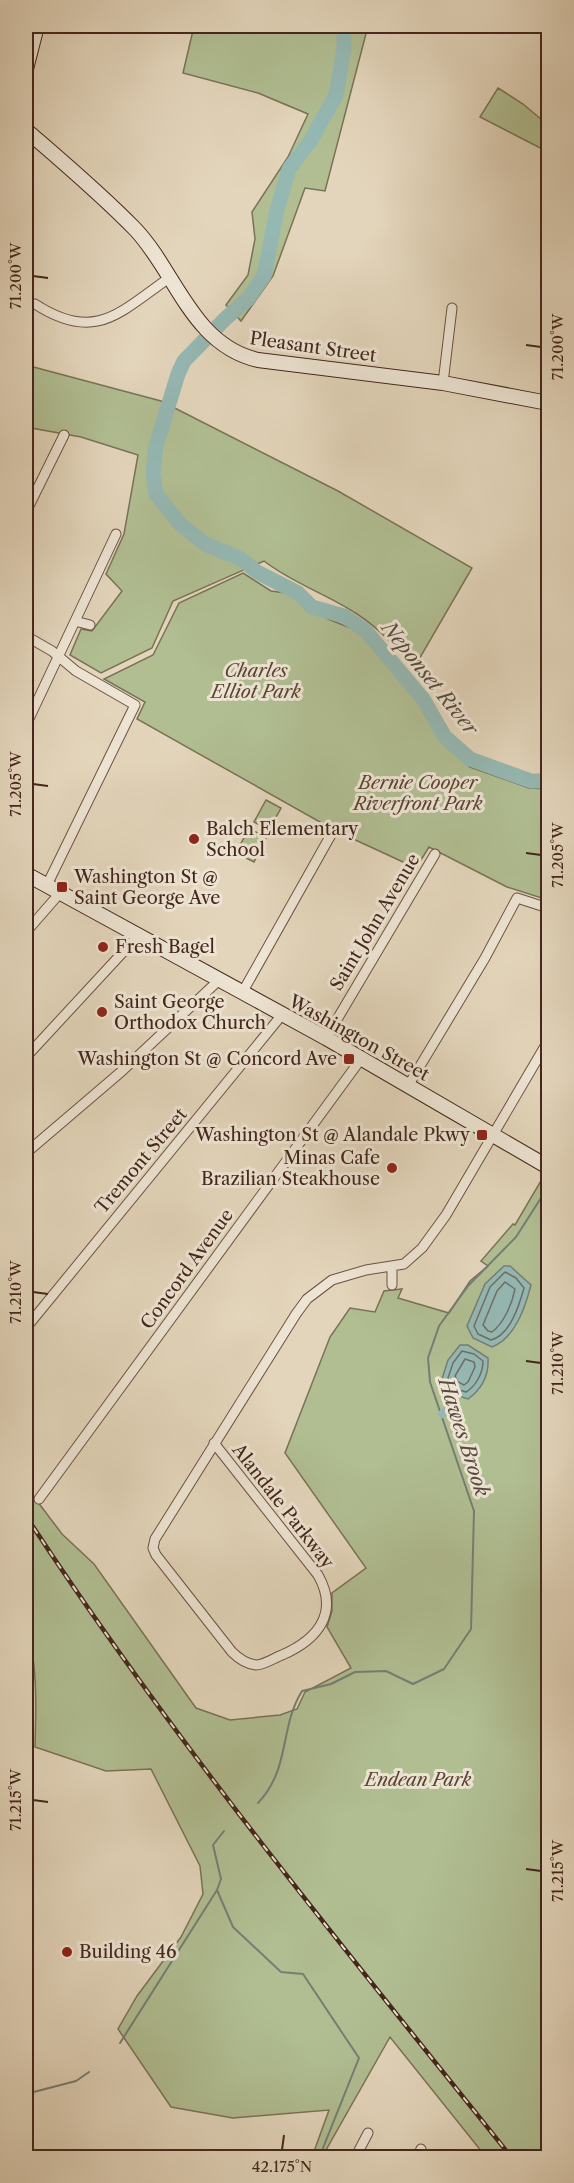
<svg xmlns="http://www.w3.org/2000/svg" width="574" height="2183" viewBox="0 0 574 2183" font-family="'Libre Caslon Text',serif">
  <rect width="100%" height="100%" fill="#e3d5bb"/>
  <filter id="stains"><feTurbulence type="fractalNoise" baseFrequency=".00333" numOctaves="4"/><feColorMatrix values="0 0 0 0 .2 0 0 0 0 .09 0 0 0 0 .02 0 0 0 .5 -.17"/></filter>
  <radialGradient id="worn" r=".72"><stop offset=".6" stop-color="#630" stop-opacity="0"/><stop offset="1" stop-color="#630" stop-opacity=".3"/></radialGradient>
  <!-- green -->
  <path fill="#b0be92" stroke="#7a7256" stroke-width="1.5" d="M194,26H368L325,191L305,188L273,276L241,321L226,305L248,275L255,239L252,212L288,157L308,114L258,93L183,73Z
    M498,88L523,104L548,125V152L480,117Z
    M26,365L161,401L338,491L472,568L414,668C396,647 380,629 357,614C327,594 294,584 264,561L173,601L152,648L101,673L70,655L81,629L92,631L122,591L106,574L124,534L138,455L81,437L26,427Z
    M243,573L271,591L286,593L303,602L328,619L363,633L413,692L443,744L470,767L529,788L548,789V900L507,887L429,847L416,868L336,831L137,719L145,702L104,679L153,655L179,603Z
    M266,800L281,808L269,830L254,822Z
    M249,828L266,838L254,862L236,853Z
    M542,1179L548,1182V2157H486L390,2037L322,2157H312L329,2110L233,2118L171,2107L118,2029L137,1996L181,1937L203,1894L200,1866L151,1769L106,1771L35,1747C36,1706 38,1664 26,1625V1491L28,1489L62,1534L94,1564L196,1708L230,1720L280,1715L297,1709L305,1692L351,1668L327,1627L332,1611V1593L366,1568L285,1453L330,1337L350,1308L375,1312L384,1291L402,1289L398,1298L449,1313L470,1281L488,1266L481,1261L513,1224L515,1225Z"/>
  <!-- water -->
  <path fill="#95b8b3" stroke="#757e76" stroke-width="1.5" d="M504,1266H510L531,1285C525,1308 515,1338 492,1347L473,1338L467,1326L485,1284Z
    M460,1345H468L488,1358C489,1375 482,1389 468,1399L449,1393L442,1379L448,1360Z"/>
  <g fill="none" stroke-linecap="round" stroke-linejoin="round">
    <!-- shore -->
    <path stroke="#6c6f67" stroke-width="1.5" d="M505,1272L516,1278L524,1288C519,1306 510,1335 491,1340L478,1334L474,1326L490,1287Z
      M505,1282L515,1289C512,1304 504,1323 492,1332L488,1331L483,1325L497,1291Z
      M462,1351L474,1354L483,1361C483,1373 476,1386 466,1392L453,1388L448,1378L453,1363Z
      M465,1359L474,1362L475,1367L468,1382L464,1385L458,1382L455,1376Z"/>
    <!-- stream -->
    <path stroke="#757e76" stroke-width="2" d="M258,1803C291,1768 279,1728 302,1691L331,1684L355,1672L386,1671L413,1684L444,1669L471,1629L474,1511L430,1382L428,1358L439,1326L468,1286L516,1237L548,1187
      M217,1890L233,1927L281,1972L303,1974L359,2058L319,2158
      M120,2043L217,1890L221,1879L213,1845L224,1831
      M26,2094L76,2081L89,2072"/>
    <!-- canal -->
    <path stroke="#95b8b3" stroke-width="8" d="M449,1405L458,1387
      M442,1414L446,1411"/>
    <!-- river -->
    <path stroke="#95b8b3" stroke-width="15" d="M344,26V49L336,95L311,140L289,169L277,210L264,276L248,299L226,318L184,361L178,374L156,446L153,473L156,494L180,524L205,544L241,559L257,572L298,593L312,607L344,616L366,631L423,699L445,737L470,759L531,781H548"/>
    <!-- street casing -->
    <g stroke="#6c5243" stroke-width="11">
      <path id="street" d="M35,304C95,343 119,313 169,278
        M443,383L452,308
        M26,512L64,435
        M75,621L90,625
        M26,636L52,651L76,671L135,705L47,885
        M26,725L116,534
        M26,932L60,893
        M242,993L332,833
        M326,1038L435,854
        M26,1057L137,937
        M408,1086L485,958L517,898L548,908
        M26,1153L122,1071L218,981
        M392,1285V1267
        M26,1328L281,1016
        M214,1443L318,1575C339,1612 319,1639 282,1655C274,1658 264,1665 256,1665C247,1664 238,1658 232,1652L156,1555L153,1548L155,1539L296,1314L307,1299L332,1280L366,1270L404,1264L422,1248L446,1215L548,1041
        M39,1499L361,1059
        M355,2158L368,2133
        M417,2158L421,2149"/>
    </g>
    <!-- secondary casing -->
    <g stroke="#44261b" stroke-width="16">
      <path id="secondary" d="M26,69L37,26
        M26,130C63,162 101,194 135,229C176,272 192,345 258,360L443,383L548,403
        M26,874L326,1038L548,1167"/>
    </g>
    <!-- street -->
    <use href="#street" stroke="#ede4d3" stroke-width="9"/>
    <!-- secondary -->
    <use href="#secondary" stroke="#ede4d3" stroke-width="14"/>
    <!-- rail casing -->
    <g stroke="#44261b" stroke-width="4.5">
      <path id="rail" d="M26,1516C173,1741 344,1948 512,2158"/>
    </g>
    <!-- rail -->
    <use href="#rail" stroke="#ede4d3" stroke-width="2" stroke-dasharray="7" stroke-linecap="butt"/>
  </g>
  <!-- ticks -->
  <path fill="none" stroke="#44261b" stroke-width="2" d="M33,276L48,278M526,345L541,347M33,784L48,786M526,853L541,855M33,1292L48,1294M526,1361L541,1363M33,1800L48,1802M526,1869L541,1871M282,2150L284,2135"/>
  <!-- markers -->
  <g fill="#8f2418" stroke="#ede4d3" stroke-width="2">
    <circle cx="194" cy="839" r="6"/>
    <rect x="56" y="881" width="12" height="12" rx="3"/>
    <circle cx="103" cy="947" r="6"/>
    <circle cx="102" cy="1012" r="6"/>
    <rect x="343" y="1053" width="12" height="12" rx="3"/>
    <rect x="476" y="1129" width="12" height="12" rx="3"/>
    <circle cx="392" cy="1168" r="6"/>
    <circle cx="67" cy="1952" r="6"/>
  </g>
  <g text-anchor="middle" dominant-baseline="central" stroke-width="6" stroke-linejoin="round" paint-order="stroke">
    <!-- street labels -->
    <g font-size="18" fill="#44261b" stroke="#ede4d3">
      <text transform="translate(313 347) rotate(8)">Pleasant Street</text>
      <text transform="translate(375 922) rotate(-59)">Saint John Avenue</text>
      <text transform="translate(359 1038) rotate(29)">Washington Street</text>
      <text transform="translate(141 1161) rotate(-50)">Tremont Street</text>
      <text transform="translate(187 1269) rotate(-54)">Concord Avenue</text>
      <text transform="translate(283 1506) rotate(52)">Alandale Parkway</text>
    </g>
    <!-- park labels -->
    <g font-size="18" font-style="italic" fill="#5a4433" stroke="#ede4d3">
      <text x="256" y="671">Charles<tspan x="256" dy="21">Elliot Park</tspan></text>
      <text x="418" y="783">Bernie Cooper<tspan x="418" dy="21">Riverfront Park</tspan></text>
      <text x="418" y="1780">Endean Park</text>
    </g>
    <!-- poi labels -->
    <g font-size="18" fill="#44261b" stroke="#ede4d3" text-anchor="start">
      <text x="206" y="829">Balch Elementary<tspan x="206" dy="21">School</tspan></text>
      <text x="74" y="877">Washington St @<tspan x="74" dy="21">Saint George Ave</tspan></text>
      <text x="115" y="947">Fresh Bagel</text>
      <text x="114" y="1002">Saint George<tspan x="114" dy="21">Orthodox Church</tspan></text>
      <text x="337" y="1059" text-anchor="end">Washington St @ Concord Ave</text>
      <text x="470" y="1135" text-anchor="end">Washington St @ Alandale Pkwy</text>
      <text x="380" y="1158" text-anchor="end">Minas Cafe<tspan x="380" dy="21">Brazilian Steakhouse</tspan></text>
      <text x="79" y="1952">Building 46</text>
    </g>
    <!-- water labels -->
    <g font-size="20" font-style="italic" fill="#584a41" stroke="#ede4d3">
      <text transform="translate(430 678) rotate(51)">Neponset River</text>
      <text transform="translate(464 1437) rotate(72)">Hawes Brook</text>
    </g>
  </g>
  <!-- margin -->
  <rect width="574" height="2183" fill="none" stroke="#e3d5bb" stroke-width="66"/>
  <rect x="33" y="33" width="508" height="2117" fill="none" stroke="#44261b" stroke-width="2"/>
  <g font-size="15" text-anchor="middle" fill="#44261b">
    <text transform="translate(16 276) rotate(-90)" y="5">71.200°W</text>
    <text transform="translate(558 347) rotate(-90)" y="5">71.200°W</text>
    <text transform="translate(16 784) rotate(-90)" y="5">71.205°W</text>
    <text transform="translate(558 855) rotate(-90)" y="5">71.205°W</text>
    <text transform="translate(16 1292) rotate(-90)" y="5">71.210°W</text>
    <text transform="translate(558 1363) rotate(-90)" y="5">71.210°W</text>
    <text transform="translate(16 1800) rotate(-90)" y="5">71.215°W</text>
    <text transform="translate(558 1871) rotate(-90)" y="5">71.215°W</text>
    <text x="282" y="2172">42.175°N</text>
  </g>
  <rect width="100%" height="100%" filter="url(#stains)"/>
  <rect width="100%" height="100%" fill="url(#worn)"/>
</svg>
